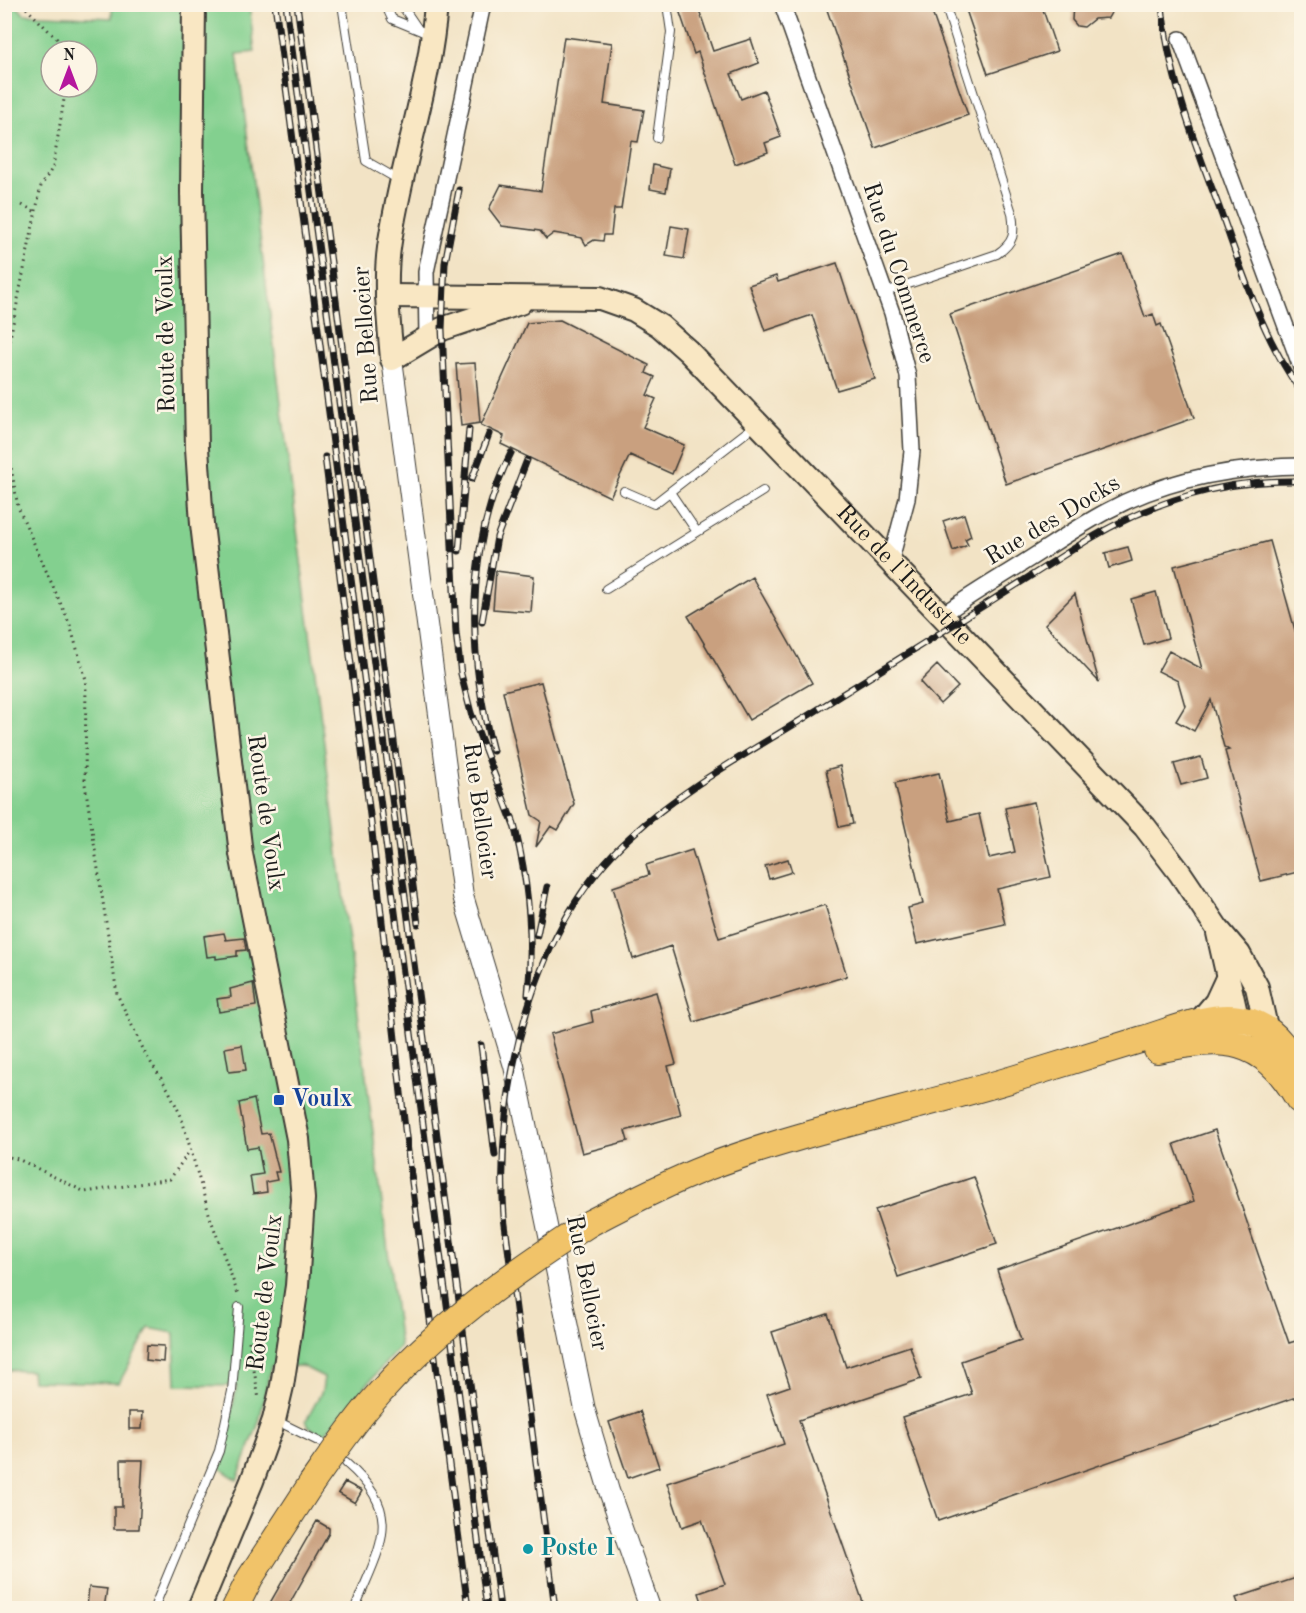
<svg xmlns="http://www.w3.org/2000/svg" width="1306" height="1613" viewBox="0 0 1306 1613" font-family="'Old Standard TT',serif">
  <rect width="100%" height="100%" fill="#fcf5e5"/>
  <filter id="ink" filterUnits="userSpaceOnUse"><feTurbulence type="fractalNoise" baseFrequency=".0167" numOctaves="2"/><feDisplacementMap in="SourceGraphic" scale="12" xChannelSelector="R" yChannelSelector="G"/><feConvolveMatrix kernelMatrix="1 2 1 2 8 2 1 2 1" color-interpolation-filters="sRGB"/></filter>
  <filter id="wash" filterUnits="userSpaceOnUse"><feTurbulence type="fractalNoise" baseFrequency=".008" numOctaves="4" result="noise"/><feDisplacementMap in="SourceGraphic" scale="24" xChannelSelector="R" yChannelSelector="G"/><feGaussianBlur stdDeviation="1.35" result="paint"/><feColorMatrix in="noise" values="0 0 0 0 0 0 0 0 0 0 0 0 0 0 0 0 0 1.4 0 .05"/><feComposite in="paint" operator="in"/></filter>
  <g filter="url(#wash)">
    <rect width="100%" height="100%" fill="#f2e3c5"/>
    <!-- green -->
    <path fill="#83d08f" stroke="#507656" stroke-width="1.5" fill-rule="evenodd" d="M4,5H16L24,14L112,18V5H249L255,52L237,54L400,1346L323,1436L309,1427L306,1421L322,1391L324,1377L302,1366H271L259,1422L237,1480L220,1468L237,1386L176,1385L174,1333L149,1328L119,1383L32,1381L31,1371L5,1370ZM51,51H87V87H51Z"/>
    <g id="blocks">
      <!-- building -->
      <path fill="#c9a07f" d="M677,4H697L713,51L751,39L759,63L731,74L741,99L764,90L781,137L765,143L768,152L735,164L698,52L694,54Z
        M825,4H929L968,115L875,148Z
        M964,4H1041L1057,51L988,74Z
        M1073,4H1116L1108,18L1094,19L1084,27L1077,26L1072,20Z
        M564,37L612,43L604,104L644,110L638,142L631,141L621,209H614L611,235H604L603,241L594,240L586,245L582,238L554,233L546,239L540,231L502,226L489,209L501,185L541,191Z
        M653,165L670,169L666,192L650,189Z
        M671,226L689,229L684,259L666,256Z
        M1123,254L1145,317L1153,314L1157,326L1161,324L1194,418L1006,484L950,314Z
        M837,263L875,379L837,390L812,315L765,331L749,285L776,276L778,282Z
        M560,320L649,365L646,373L655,377L647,395L656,399L643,427L684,445L672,474L630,455L610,497L501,444L504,436L481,425L527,323Z
        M475,363L480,423L461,426L456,364Z
        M964,514L971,536L965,539L968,545L953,551L943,521Z
        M1270,541L1302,655V871L1261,881L1225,751L1229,750L1224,747L1211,700L1194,731L1176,721L1185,706L1178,681L1158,671L1169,651L1202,669L1174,566Z
        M1128,547L1132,561L1109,568L1105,553Z
        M496,571L534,576L531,612L493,609Z
        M752,577L812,683L749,720L688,616Z
        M1156,592L1168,638L1144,645L1131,599Z
        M1075,594L1087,639L1099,682L1045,624Z
        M937,665L958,687L940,704L920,682Z
        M541,682L574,804L558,830L551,826L536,847L541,821L532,815L503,691Z
        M1201,757L1207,778L1181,785L1174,764Z
        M840,766L853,824L839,827L826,770Z
        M939,773L950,821L979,814L989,858L1015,852L1005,808L1034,802L1051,877L997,889L1005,924L917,944L908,908L923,904L895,783Z
        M692,850L719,938L825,905L847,976L694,1022L671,946L633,959L613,887L649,875L646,865Z
        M788,859L792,872L769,879L765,866Z
        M224,933L226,940L244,938L246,950L237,951V956L216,959V956L207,957L204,936Z
        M253,983L256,1006L219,1012L217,999L231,997L230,989Z
        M656,992L676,1064L668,1066L681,1115L625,1131L628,1141L582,1153L550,1034L593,1022L591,1011Z
        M242,1045L246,1070L229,1072L225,1048Z
        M254,1099L261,1134L269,1133L279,1172H275L277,1180L266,1182L267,1192L253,1194L250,1176L263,1174L258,1147L247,1149L239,1103Z
        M1215,1130L1289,1343L1302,1339V1395L938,1521L902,1417L972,1394L961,1361L1021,1340L997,1270L1194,1201L1174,1144Z
        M974,1177L997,1244L898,1277L875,1210Z
        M828,1314L846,1367L910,1346L921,1379L799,1420L865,1608H704L699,1593L725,1584L702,1520L682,1527L667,1483L784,1444L767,1394L790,1386L772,1332Z
        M147,1345L164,1346L163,1362L146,1360Z
        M640,1411L659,1467L628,1478L609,1422Z
        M129,1412H143L142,1429H129Z
        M121,1460H143L139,1529H114V1507H122Z
        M345,1482L362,1491L355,1503L338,1493Z
        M317,1521L329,1528V1533L287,1608H280L270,1603Z
        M1302,1576V1608H1240L1236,1598Z
        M89,1587L107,1589L104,1608L87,1607Z"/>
    </g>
  </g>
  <g filter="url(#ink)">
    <use href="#blocks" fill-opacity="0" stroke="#3c3a35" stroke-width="1.5"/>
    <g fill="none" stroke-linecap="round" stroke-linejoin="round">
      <!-- service casing -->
      <g stroke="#3c3a35" stroke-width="10">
        <path id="service" d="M342,4L366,161L399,180
          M385,4L392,19L431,35
          M401,4L418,29
          M657,138L671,32L667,4
          M885,292L997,254C1015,242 1015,233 1012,213L945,4
          M624,491L654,504L757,424
          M670,492L697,532
          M606,589L763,491
          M275,1420L320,1442
          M346,1463C406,1515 380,1545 355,1608
          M154,1608L219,1451L232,1391L239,1307"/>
      </g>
      <!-- minor casing -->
      <g stroke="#3c3a35" stroke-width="18">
        <path id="minor" d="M782,4L892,313L908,376L912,451L907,499L890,563
          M1180,39L1302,370
          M427,338L426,272L483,4
          M941,616C968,596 998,579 1026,561C1053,544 1079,526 1107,511C1166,479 1235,467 1302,466"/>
      </g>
      <!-- tertiary casing -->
      <g stroke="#3c3a35" stroke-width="22">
        <path id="tertiary" d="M392,359L463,896L514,1066L585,1410L609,1491L650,1608"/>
      </g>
      <!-- secondary casing -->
      <g stroke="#3c3a35" stroke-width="26">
        <g id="secondary">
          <path d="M194,4L192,191L197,448L202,524L241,854L298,1139L303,1199L297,1286L282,1386L274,1420L252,1481L199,1608"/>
          <path d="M436,4C430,88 400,166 389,248C384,285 389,322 392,359L442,329L520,303"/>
          <path id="s1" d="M387,296L600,298L634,310L660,326L688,351L1145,827L1180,873L1217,928L1239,954L1257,987L1266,1027"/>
          <path d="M1218,933L1241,1035"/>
          <path d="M1199,1022L1216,1002L1229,974"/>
        </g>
      </g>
      <!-- primary casing -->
      <g stroke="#3c3a35" stroke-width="28">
        <path id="primary" d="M1157,1050C1224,1036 1261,1035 1299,1100
          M590,1223C628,1203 667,1183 708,1167C811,1128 921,1108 1026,1075C1065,1063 1104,1051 1143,1039C1173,1030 1208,1014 1240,1019C1277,1025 1293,1055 1302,1088
          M235,1608L250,1578L311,1484"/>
      </g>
      <!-- path -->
      <path stroke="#3c3a35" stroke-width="3" stroke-dasharray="1.5 4.5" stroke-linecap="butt" d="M22,4L57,39L61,51
        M22,205L36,212
        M4,418L8,348L41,186L53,167L66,87
        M4,427L18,507L70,625L86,680L85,784L117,994L146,1055L168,1089L181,1116L210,1217L239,1297
        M4,1156L18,1159L85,1192L170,1179L191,1149
        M249,1341L259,1399"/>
      <!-- service -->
      <use href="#service" stroke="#fff" stroke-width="8"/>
      <!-- minor -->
      <use href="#minor" stroke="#fff" stroke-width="15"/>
      <!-- tertiary -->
      <use href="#tertiary" stroke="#fff" stroke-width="20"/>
      <!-- secondary -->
      <use href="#secondary" stroke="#f9e7c3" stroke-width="22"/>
      <!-- primary -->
      <use href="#primary" stroke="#f1c369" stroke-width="26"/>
      <!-- rail casing -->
      <g stroke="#1c1c1c" stroke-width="7">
        <path id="rail" d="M275,4L487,1608
          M286,4L500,1608
          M297,4L418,924
          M1162,4C1168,76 1195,143 1220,210C1243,273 1262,337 1302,393
          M459,190L445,263L442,329L456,633L461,674L471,713L514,826
          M325,457L371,823L405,1129L468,1608
          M472,479L489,434
          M459,551L469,429
          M482,622L497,537L527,460
          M493,751C467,654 465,544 511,453
          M512,817C528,876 534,934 528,995
          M537,935L547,887
          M481,1045L495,1155
          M555,1608L504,1217C495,1088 531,927 630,837C685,786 754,750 817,710C907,654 996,598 1086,541C1153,501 1222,479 1302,481"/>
      </g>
      <!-- rail -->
      <use href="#rail" stroke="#fcf5e5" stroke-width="4.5" stroke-dasharray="14" stroke-linecap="butt"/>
      <!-- primary-bridge casing -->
      <g stroke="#3c3a35" stroke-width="28" stroke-linecap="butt">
        <path id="primary-bridge" d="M311,1484C330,1457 349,1429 371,1403C433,1330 509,1275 590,1223"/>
      </g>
      <!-- primary-bridge -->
      <use href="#primary-bridge" stroke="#f1c369" stroke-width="26"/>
    </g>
  </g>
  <!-- markers -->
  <rect fill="#1a4fb4" stroke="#fcf5e5" stroke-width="2" x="273" y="1094" width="12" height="12" rx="3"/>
  <circle fill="#0f9aa8" stroke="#fcf5e5" stroke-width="2" cx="528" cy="1549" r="6"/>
  <g text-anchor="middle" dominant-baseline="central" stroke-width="5" stroke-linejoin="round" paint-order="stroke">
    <!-- street labels -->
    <g font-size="24" fill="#1c1c1c" stroke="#fcf5e5">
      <text transform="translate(898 273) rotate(72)">Rue du Commerce</text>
      <text transform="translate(167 334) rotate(-91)">Route de Voulx</text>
      <text transform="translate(367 335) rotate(-94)">Rue Bellocier</text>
      <text transform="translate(1053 521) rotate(-31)">Rue des Docks</text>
      <text stroke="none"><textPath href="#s1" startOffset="628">Rue de l'Industrie</textPath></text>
      <text transform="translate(479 811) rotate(82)">Rue Bellocier</text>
      <text transform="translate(265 813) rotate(82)">Route de Voulx</text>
      <text transform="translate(586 1283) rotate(79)">Rue Bellocier</text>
      <text transform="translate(266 1293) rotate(-83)">Route de Voulx</text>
    </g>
    <!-- transit labels -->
    <g font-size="24" font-weight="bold" fill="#164399" stroke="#fcf5e5" text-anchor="start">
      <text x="291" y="1100">Voulx</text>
    </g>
    <!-- culture labels -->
    <g font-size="24" font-weight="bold" fill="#0d838f" stroke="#fcf5e5" text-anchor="start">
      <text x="540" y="1549">Poste I</text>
    </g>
  </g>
  <!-- margin -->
  <rect width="1306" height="1613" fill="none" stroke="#fcf5e5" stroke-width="24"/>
  <!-- north arrow -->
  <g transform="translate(69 69)"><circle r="28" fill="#fcf5e5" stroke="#a29e95" stroke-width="1.5"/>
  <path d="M0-4.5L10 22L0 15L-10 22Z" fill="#b5179e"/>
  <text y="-9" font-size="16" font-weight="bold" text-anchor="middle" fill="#1c1c1c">N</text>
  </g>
</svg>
